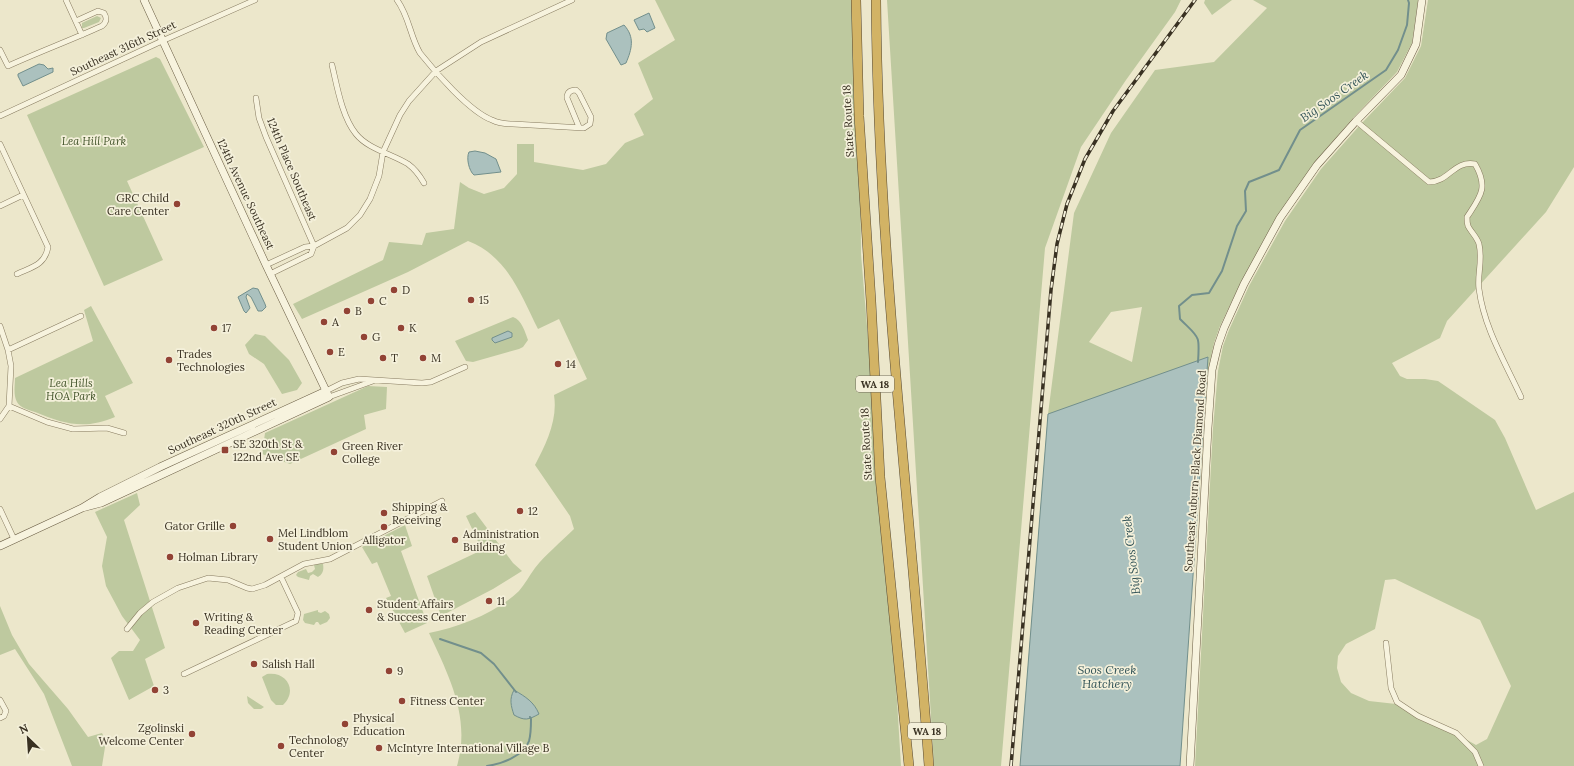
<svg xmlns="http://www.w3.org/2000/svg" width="1574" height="766" viewBox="0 0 1574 766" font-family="Lora,serif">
  <rect width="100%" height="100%" fill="#ece7cb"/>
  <!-- green -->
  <path fill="#bec99f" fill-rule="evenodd" d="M655,0H859L861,254L894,651L901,766H457C471,718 449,676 429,633C459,627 496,613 519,591C525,584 529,576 535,568C546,554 561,542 574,529L570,516L535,465C546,444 558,420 554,395L587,379L559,319L538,329C520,293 507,256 468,241L408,272L302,319L293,304L383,260L389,242L422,245L426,233L454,229L460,182L469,188L484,194L504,188L517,174V144H534V162L583,170L606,164L625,143L644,135L634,114L653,99L638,63L675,40Z
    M887,0H1181L1175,12L1126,80L1081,147L1045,248L1001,766H934Z
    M1205,0H1232L1212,15L1204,3Z
    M1253,0H1418L1412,43L1397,72L1353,118L1314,163L1277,216L1241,282L1220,326L1214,343L1208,370L1203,428H1145L1020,766L1048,414L1074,213L1111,133L1155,70L1214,62L1267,8ZM1142,307L1132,362L1089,342L1111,312Z
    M1428,0H1574V167L1546,212L1447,321L1440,338L1392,363L1400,376L1407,379H1425L1438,381L1495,420L1505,438L1536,510L1574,492V766H1195L1213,428L1218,371L1223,346L1229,330L1249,286L1285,221L1321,169L1360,125L1405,78L1421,46ZM1395,579L1480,620L1511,686L1487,739L1476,745L1405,705L1369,701L1351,693L1341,682L1337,668L1338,656L1346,644L1375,629L1385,580Z
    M97,16L101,18L99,22L84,28H82V23Z
    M156,57L160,59L204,147L127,181L163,260L104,286L27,115Z
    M91,306L133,383L105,396L115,417C85,430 64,424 35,412C29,410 20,408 17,402C13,395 15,385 15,378L93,341L84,310Z
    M513,317C522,320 525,332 528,340L523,347L519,349L473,362L466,361L455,341Z
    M255,334L265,336L289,360L302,383L297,390L282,394L264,364L249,354L245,345Z
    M368,386L387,387L386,409L364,415L366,429L290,464L262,454L265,433Z
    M137,493L140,505L124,520L165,648L145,659L154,686L129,700L111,658L119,651H133L140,640L122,616L106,586L102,566L107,537L95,512Z
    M475,512L513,563L522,571L493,589L441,616L427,576L482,550L466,516Z
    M405,525L412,546L401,551L427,623L405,633L386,598L391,596L377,562L372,564L362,547Z
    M317,564H323C324,570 323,574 318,577L313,574L310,576L309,580L298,577L296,575L298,572L306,569L308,573L312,572L315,569L314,565Z
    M0,606L12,635L29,664L68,709L88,737L102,733L106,741L102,766H72L44,694L15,649L0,655Z
    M318,610V612L321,613L325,611L329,614L330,618L327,622L320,625L318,622H316L314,625L305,623L303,620L304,614Z
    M267,674C287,671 298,691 283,705H276L271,700L262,677Z
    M247,696L264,707L261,709H254L248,703Z"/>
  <!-- water -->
  <path fill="#abc1be" stroke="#728f8c" d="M649,13L655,28L647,32L644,29L639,30L634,20Z
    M624,25C635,37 632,49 626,63L621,65L606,39L607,33Z
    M39,64L44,65L48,69L53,68V72L23,86L18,76V74Z
    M475,151L485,153L496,159L501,172L474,175C469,171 466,158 469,152Z
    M253,288L258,289L265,304L266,307L262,311H258L251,297L247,294L246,297L250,308L246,313L244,311L238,297Z
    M508,331L512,333V337L495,343L492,340V338Z
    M1208,357L1180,766H1020L1048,414Z
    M514,690C526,697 534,702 539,714C528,720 525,721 514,715C511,706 509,699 514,690Z"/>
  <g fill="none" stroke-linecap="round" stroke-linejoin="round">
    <!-- stream -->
    <path stroke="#728f8c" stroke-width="2" d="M1198,362C1200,334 1199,338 1180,319L1179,306L1192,295L1209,293L1222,271L1237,226L1246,211L1245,191L1249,182L1279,170L1300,130L1386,70L1398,50L1407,25L1409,3L1408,0
      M440,639L481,653L494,664L516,692
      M487,766C501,764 524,756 529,741C531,734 531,726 531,719L530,717"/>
    <!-- street casing -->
    <g stroke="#877b60" stroke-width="6">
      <path id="street" d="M66,0L82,35
        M397,0C409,16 410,36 420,53C435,72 470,112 492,120C498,123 506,124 513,124L584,128L590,124L591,117L579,93L576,90C571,90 567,92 567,98L579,127
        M0,50L8,66C39,52 71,40 102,26C107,22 107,18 104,13L98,11L76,21
        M332,65C337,86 342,117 356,134C368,149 392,154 408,164C415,169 420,176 424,183
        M256,98L259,118L266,137L314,246
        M0,116L162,41L255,0
        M1356,121L1429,182C1449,182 1454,160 1475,164C1489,188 1480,197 1467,217C1467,219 1467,223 1468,226C1471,232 1477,237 1479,244C1483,261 1477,274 1479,289C1484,328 1505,362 1521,397
        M0,144L48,247C45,265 32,267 17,274
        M0,206L23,195
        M266,265L305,247L314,246L347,228L360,215L370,199L379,176L383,152L400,115L409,101L436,71L481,42L572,0
        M270,274L311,254L314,246
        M8,350L81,316
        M326,391L342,383L359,379L422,383L431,382L465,367
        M329,397L373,381
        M9,406L47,422L73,429L107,428L124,433
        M0,419L9,406L11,366L8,350L0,326
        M0,509L14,539
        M127,629L140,613L153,602L178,588L208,578L228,580L247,588L252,589L265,585L304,564L330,559L442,501
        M1386,643L1391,688L1397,702L1418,716L1456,733L1475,752L1481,766
        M184,674L296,621L298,613L281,577
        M0,700L6,711L4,716L0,718"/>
    </g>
    <!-- secondary casing -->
    <g stroke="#695c43" stroke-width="8">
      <path id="secondary" d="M82,508L101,503L329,397L266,265L144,0
        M0,546L82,508L100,497L160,467L326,391
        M1190,766L1208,428L1212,370L1218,345L1224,328L1244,284L1280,218L1317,165L1356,121L1401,75L1416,44L1422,0"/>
    </g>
    <!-- highway casing -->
    <g stroke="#564934" stroke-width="10">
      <path id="highway" d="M856,0L859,116L871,301L880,477L909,766
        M876,0C878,256 911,511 929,766"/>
    </g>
    <!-- street -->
    <use href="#street" stroke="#f7f3de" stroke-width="5"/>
    <!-- secondary -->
    <use href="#secondary" stroke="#f7f3de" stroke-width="7"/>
    <!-- highway -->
    <use href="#highway" stroke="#d2b365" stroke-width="9"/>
    <!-- rail casing -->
    <g stroke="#393122" stroke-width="3.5">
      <path id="rail" d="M1011,766L1051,290L1057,244L1067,204L1085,159L1113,111L1195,0"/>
    </g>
    <!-- rail -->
    <use href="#rail" stroke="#f4f0da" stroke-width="2" stroke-dasharray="6" stroke-linecap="butt"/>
  </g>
  <!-- markers -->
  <g fill="#924335" stroke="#f4f0da" stroke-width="1.5">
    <circle cx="177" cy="204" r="4"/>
    <circle cx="394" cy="290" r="4"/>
    <circle cx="471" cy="300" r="4"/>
    <circle cx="371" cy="301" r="4"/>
    <circle cx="347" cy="311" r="4"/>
    <circle cx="324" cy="322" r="4"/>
    <circle cx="214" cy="328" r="4"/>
    <circle cx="401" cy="328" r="4"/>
    <circle cx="364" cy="337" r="4"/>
    <circle cx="330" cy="352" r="4"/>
    <circle cx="383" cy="358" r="4"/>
    <circle cx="423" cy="358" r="4"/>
    <circle cx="169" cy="360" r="4"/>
    <circle cx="558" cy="364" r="4"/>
    <rect x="221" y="446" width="8" height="8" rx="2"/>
    <circle cx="334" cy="452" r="4"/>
    <circle cx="520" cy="511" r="4"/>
    <circle cx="384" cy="513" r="4"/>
    <circle cx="233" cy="526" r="4"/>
    <circle cx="384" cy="527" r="4"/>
    <circle cx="270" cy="539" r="4"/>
    <circle cx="455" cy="540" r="4"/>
    <circle cx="170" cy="557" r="4"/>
    <circle cx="489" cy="601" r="4"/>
    <circle cx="369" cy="610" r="4"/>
    <circle cx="196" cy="623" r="4"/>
    <circle cx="254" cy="664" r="4"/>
    <circle cx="389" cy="671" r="4"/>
    <circle cx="155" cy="690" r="4"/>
    <circle cx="402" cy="701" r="4"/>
    <circle cx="345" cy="724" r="4"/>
    <circle cx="192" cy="734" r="4"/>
    <circle cx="281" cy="746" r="4"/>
    <circle cx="379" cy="748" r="4"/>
  </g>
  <g text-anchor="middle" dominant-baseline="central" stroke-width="3.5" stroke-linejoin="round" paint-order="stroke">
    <!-- shield labels -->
    <g fill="#f4f0da" stroke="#716a59" stroke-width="1">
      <rect x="856" y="376" width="38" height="16" rx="3"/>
      <rect x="908" y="723" width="38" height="16" rx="3"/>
    </g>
    <g font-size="10" font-weight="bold" fill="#393122">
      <text x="875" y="384">WA 18</text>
      <text x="927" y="731">WA 18</text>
    </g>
    <!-- street labels -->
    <g font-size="11" fill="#393122" stroke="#f4f0da">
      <text transform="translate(123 48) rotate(-25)">Southeast 316th Street</text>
      <text transform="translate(848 121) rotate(-93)">State Route 18</text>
      <text transform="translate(292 169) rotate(67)">124th Place Southeast</text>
      <text transform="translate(246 194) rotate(65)">124th Avenue Southeast</text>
      <text transform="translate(222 426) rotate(-25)">Southeast 320th Street</text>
      <text transform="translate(866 444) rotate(-93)">State Route 18</text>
      <text transform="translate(1195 471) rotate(-86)">Southeast Auburn-Black Diamond Road</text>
    </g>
    <!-- park labels -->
    <g font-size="11" font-style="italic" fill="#43542b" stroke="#f4f0da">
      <text x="94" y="141">Lea Hill Park</text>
      <text x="71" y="383">Lea Hills<tspan x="71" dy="13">HOA Park</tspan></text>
    </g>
    <!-- poi labels -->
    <g font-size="11" fill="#393122" stroke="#f4f0da" text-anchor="start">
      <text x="169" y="198" text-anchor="end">GRC Child<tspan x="169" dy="13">Care Center</tspan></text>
      <text x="402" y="290">D</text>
      <text x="479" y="300">15</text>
      <text x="379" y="301">C</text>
      <text x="355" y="311">B</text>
      <text x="332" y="322">A</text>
      <text x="222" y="328">17</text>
      <text x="409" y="328">K</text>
      <text x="372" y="337">G</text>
      <text x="338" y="352">E</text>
      <text x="177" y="354">Trades<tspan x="177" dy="13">Technologies</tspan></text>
      <text x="391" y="358">T</text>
      <text x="431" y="358">M</text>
      <text x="566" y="364">14</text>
      <text x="233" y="444">SE 320th St &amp;<tspan x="233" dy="13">122nd Ave SE</tspan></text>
      <text x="342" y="446">Green River<tspan x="342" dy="13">College</tspan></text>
      <text x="392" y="507">Shipping &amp;<tspan x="392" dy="13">Receiving</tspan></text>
      <text x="528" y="511">12</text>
      <text x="225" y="526" text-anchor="end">Gator Grille</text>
      <text x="278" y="533">Mel Lindblom<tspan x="278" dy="13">Student Union</tspan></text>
      <text x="463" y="534">Administration<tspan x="463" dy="13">Building</tspan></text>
      <text x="384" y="540" text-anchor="middle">Alligator</text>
      <text x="178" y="557">Holman Library</text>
      <text x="497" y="601">11</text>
      <text x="377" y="604">Student Affairs<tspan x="377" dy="13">&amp; Success Center</tspan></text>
      <text x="204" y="617">Writing &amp;<tspan x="204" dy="13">Reading Center</tspan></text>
      <text x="262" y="664">Salish Hall</text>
      <text x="397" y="671">9</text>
      <text x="163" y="690">3</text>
      <text x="410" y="701">Fitness Center</text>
      <text x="353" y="718">Physical<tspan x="353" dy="13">Education</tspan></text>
      <text x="184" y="728" text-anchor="end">Zgolinski<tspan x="184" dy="13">Welcome Center</tspan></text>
      <text x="289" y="740">Technology<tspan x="289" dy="13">Center</tspan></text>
      <text x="387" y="748">McIntyre International Village B</text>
    </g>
    <!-- water labels -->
    <g font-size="12" font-style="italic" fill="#335458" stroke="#f4f0da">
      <text transform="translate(1334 96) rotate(-35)">Big Soos Creek</text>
      <text transform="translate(1131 555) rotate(-97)">Big Soos Creek</text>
      <text x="1107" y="669">Soos Creek<tspan x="1107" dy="14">Hatchery</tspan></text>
    </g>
  </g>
  <!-- north arrow -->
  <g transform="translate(28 738) rotate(335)" stroke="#f4f0da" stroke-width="3" paint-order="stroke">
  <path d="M0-3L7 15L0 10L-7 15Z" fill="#393122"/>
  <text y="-6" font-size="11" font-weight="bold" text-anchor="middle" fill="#393122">N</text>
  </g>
</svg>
